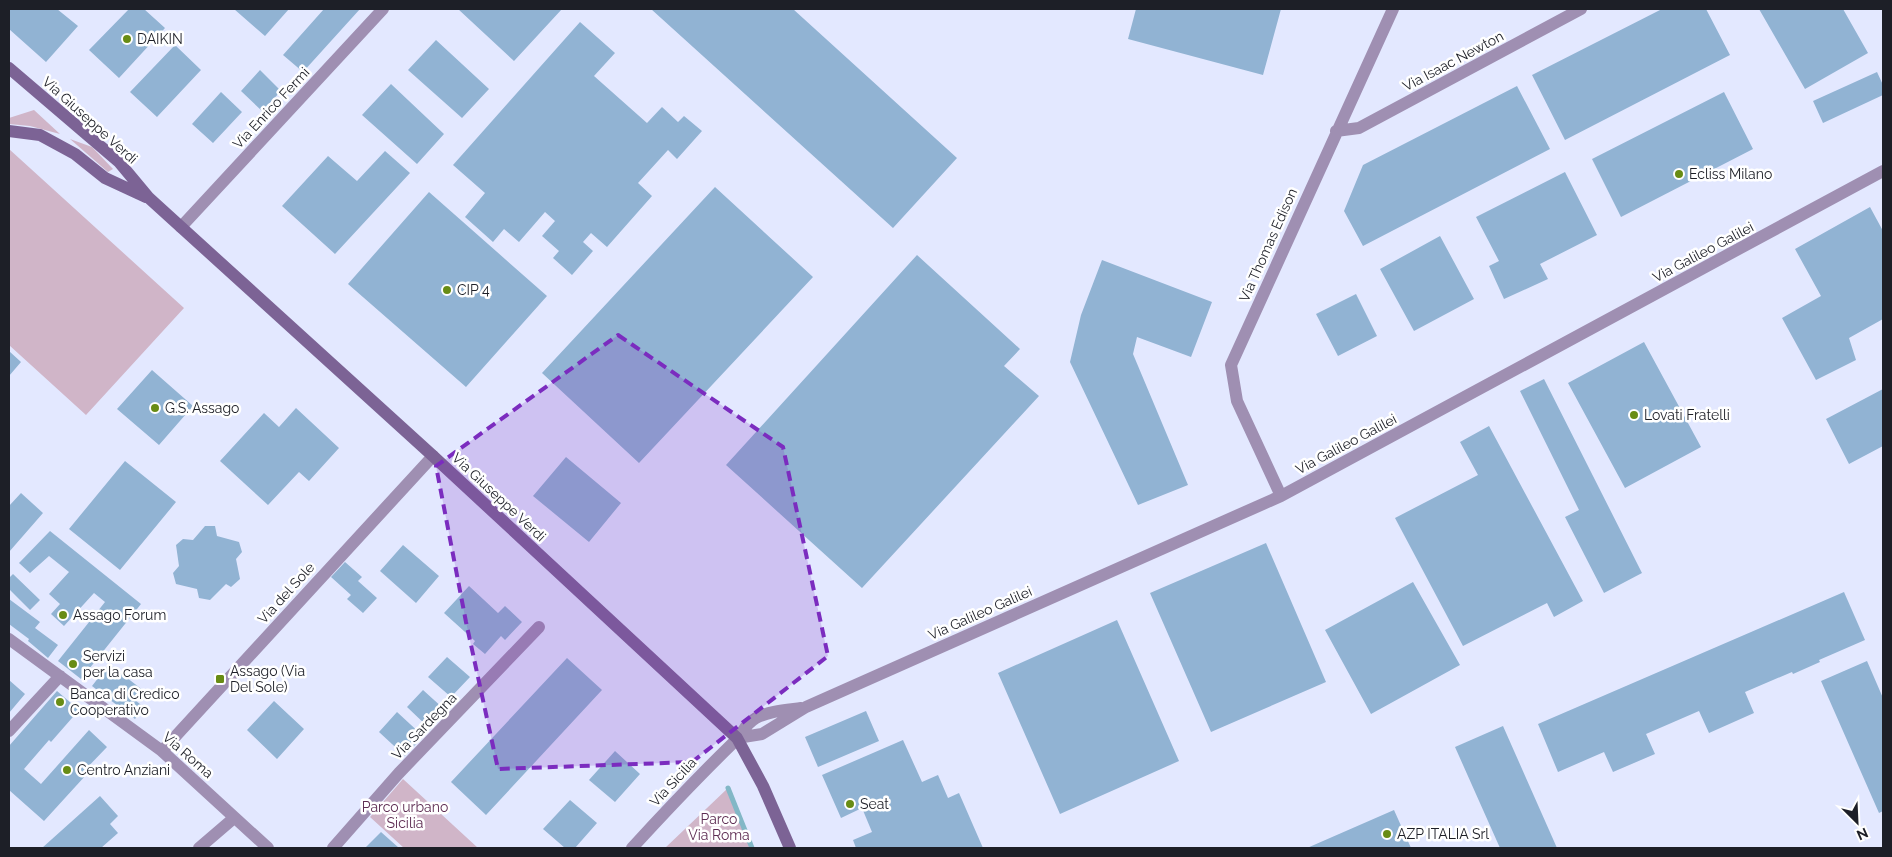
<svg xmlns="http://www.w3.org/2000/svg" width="1892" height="857" viewBox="0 0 1892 857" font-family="Raleway,sans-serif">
  <rect width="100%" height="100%" fill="#e3e8ff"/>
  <!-- green -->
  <path fill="#d0b5c8" d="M34,110L60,134L30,126L9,124V118Z
    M70,139L92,147L113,169L108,172Z
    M9,149L184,308L86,415L9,345Z
    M403,779L478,848H404L370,817Z
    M728,788L752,848H665Z"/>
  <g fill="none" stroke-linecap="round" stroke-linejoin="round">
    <!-- stream -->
    <path stroke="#82b7c6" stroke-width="5" d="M728,788L752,848"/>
  </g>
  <!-- building -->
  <path fill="#91b3d3" d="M9,9H57L78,26L46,62L9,29Z
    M129,9H144L165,28L119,78L89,50Z
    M234,9H289L265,36Z
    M324,9H360L303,72L283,55Z
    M458,9H562L514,61Z
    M651,9H793L957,158L893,228Z
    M1136,9H1281L1263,75L1128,39Z
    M1662,9H1706L1730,55L1565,140L1532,75Z
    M1759,9H1843L1868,53L1805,89Z
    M580,22L615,53L594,76L647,123L662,107L678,122L684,116L702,131L677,159L668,150L638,183L652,196L607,247L591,233L583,242L593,251L572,275L553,258L559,251L542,236L555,221L545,212L519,242L504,229L493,242L465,217L485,193L453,165Z
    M436,40L489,89L462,118L408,70Z
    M175,45L201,70L157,117L130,92Z
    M260,70L281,91L262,111L241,91Z
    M1877,72L1883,85V95L1823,123L1813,101Z
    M391,84L444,134L417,164L362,115Z
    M1517,86L1550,149L1363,246L1344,211L1363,165Z
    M221,92L242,112L213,143L192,124Z
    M1724,92L1753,149L1621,217L1592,159Z
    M385,151L410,173L335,254L282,206L328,156L357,181Z
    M1565,172L1597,235L1540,264L1548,279L1504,299L1489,266L1499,261L1476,217Z
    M715,187L813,277L639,463L542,373Z
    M429,192L547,296L466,387L348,284Z
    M1870,207L1883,231V319L1849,338L1856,360L1816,380L1782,318L1821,296L1795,249Z
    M1440,236L1474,299L1414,331L1380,269Z
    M917,255L1020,349L1004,366L1039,396L862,588L726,465Z
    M1102,260L1212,302L1191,357L1137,337L1133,354L1188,485L1138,505L1070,362L1081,315Z
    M1356,294L1377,336L1338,356L1316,314Z
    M1644,342L1701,447L1625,488L1568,383Z
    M9,351L21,362L9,376Z
    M152,370L193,406L159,445L117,409Z
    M1544,379L1642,573L1604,593L1565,517L1579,510L1520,391Z
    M1883,389V446L1849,464L1826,419Z
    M296,408L339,448L309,481L299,472L268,505L220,461L264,413L279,427Z
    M1489,426L1583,601L1554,617L1547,603L1463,646L1395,518L1478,475L1460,442Z
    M566,457L621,503L589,542L533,496Z
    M125,461L176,502L120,570L69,529Z
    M21,493L43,513L9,552V506Z
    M205,526H215L217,536L239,542L242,552L236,559L240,579L231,587L226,584L210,600L199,598L197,589L176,584L173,573L179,566L176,545L183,539L193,540Z
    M50,531L141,604L81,679L58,661L105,602L94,593L64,626L51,614L60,604L49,594L69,572L49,556L30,573L19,563Z
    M1266,543L1326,682L1211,732L1150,593Z
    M403,545L439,576L416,603L380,571Z
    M345,562L362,577L358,581L377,598L363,613L347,599L351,595L331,577Z
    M13,574L40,600L30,610L9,589V578Z
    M1413,582L1460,665L1371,714L1325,630Z
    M469,586L498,613L505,606L522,622L505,640L501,636L485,654L473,644L475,641L444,613Z
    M1844,592L1865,640L1819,660L1820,662L1793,674L1792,672L1745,692L1754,713L1709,733L1699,711L1646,734L1655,754L1613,772L1604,752L1558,772L1538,724Z
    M9,599L40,622L35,628L58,645L48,658L28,641L29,639L9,624Z
    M1117,620L1179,761L1060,814L998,673Z
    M447,657L470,677L451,697L428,677Z
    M567,658L602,690L486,815L451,782Z
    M1867,661L1883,698V811L1879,813L1821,681Z
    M109,664L144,691L136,701L144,707L135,719L92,686Z
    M9,680L25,694L9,713Z
    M423,690L444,709L428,727L407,707Z
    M57,691L79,710L51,742L49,740L24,769L41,784L89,730L107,747L83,772L86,775L44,821L9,790V746Z
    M274,701L304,729L277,759L247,730Z
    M866,711L879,741L818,767L805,737Z
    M397,712L423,736L405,756L379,732Z
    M1503,726L1557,848H1500L1455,747Z
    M903,740L922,782L938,775L948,798L959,793L983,848H856L853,840L872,832L862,808L841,818L822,775Z
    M615,751L640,774L615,802L589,780Z
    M100,796L118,816L110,824L118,833L101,848H42Z
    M570,800L597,823L575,848H565L543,829Z
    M1394,810L1411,848H1307Z
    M381,832L399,848H365Z"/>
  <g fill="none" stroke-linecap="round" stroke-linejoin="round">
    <!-- street -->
    <path stroke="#9f8fb2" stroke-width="12" d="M1336,131L1359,128L1581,9
      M181,227L383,9
      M1281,496L1237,401L1231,365L1393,9
      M9,639L162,751L268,848
      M9,731L60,676
      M737,738L762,734L806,707L1281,496L1883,171
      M162,751L433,456
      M199,848L234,818
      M333,848L399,773L539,627
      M632,848C665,812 698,777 733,743C743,733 743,726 756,718C769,711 786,710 801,708"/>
    <!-- secondary -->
    <path stroke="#7c6395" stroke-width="12" d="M9,68L119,162L149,198L433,456L737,738L763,786L790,848
      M9,131L40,135L75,154L105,178L146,197"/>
  </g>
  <!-- marked area -->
  <path fill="#7b2cbf" fill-opacity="0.2" stroke="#7b2cbf" stroke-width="4" stroke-dasharray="10 6" stroke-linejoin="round" d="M618,335L783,447L828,656L692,762L498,769L466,622L436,466Z"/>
  <!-- markers -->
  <g fill="#688c14" stroke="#fff" stroke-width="2">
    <circle cx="127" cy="39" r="5"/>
    <circle cx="1679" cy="174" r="5"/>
    <circle cx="447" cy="290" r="5"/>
    <circle cx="155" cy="408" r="5"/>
    <circle cx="1634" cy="415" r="5"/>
    <circle cx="63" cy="615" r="5"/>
    <circle cx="73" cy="664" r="5"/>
    <rect x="215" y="674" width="10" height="10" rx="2.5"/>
    <circle cx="60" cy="702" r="5"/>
    <circle cx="67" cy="770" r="5"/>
    <circle cx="850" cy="804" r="5"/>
    <circle cx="1387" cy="834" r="5"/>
  </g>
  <g text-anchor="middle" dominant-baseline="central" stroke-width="5" stroke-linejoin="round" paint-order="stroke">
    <!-- poi labels -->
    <g font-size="14" fill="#1d1f27" stroke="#fff" text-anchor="start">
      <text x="137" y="39">DAIKIN</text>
      <text x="1689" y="174">Ecliss Milano</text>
      <text x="457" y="290">CIP 4</text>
      <text x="165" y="408">G.S. Assago</text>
      <text x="1644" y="415">Lovati Fratelli</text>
      <text x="73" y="615">Assago Forum</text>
      <text x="83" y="656">Servizi<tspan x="83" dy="16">per la casa</tspan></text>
      <text x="230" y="671">Assago (Via<tspan x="230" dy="16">Del Sole)</tspan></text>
      <text x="70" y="694">Banca di Credico<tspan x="70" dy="16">Cooperativo</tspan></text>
      <text x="77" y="770">Centro Anziani</text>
      <text x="860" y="804">Seat</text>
      <text x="1397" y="834">AZP ITALIA Srl</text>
    </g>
    <!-- street labels -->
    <g font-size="14" fill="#1d1f27" stroke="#fff">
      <text transform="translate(1453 61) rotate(-28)">Via Isaac Newton</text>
      <text transform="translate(271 108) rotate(-47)">Via Enrico Fermi</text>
      <text transform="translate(90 120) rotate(42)">Via Giuseppe Verdi</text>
      <text transform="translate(1268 245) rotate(-66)">Via Thomas Edison</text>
      <text transform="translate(1703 252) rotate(-28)">Via Galileo Galilei</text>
      <text transform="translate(1346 444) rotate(-28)">Via Galileo Galilei</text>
      <text transform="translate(499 497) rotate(43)">Via Giuseppe Verdi</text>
      <text transform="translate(286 593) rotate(-48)">Via del Sole</text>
      <text transform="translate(980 613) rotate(-24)">Via Galileo Galilei</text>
      <text transform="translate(424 726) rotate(-46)">Via Sardegna</text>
      <text transform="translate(188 755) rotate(41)">Via Roma</text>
      <text transform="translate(673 782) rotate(-47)">Via Sicilia</text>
    </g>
    <!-- park labels -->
    <g font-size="14" fill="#5e2d53" stroke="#fff">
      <text x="405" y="807">Parco urbano<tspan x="405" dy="16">Sicilia</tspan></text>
      <text x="719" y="819">Parco<tspan x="719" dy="16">Via Roma</tspan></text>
    </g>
  </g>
  <!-- border -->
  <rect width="1892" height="857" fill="none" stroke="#1d1f27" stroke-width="20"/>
  <!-- north arrow -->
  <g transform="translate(1857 822) rotate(156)" stroke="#ffffff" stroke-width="4" paint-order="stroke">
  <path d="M0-4L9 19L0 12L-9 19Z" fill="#1d1f27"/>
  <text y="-8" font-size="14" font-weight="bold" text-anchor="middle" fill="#1d1f27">N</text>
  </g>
</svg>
